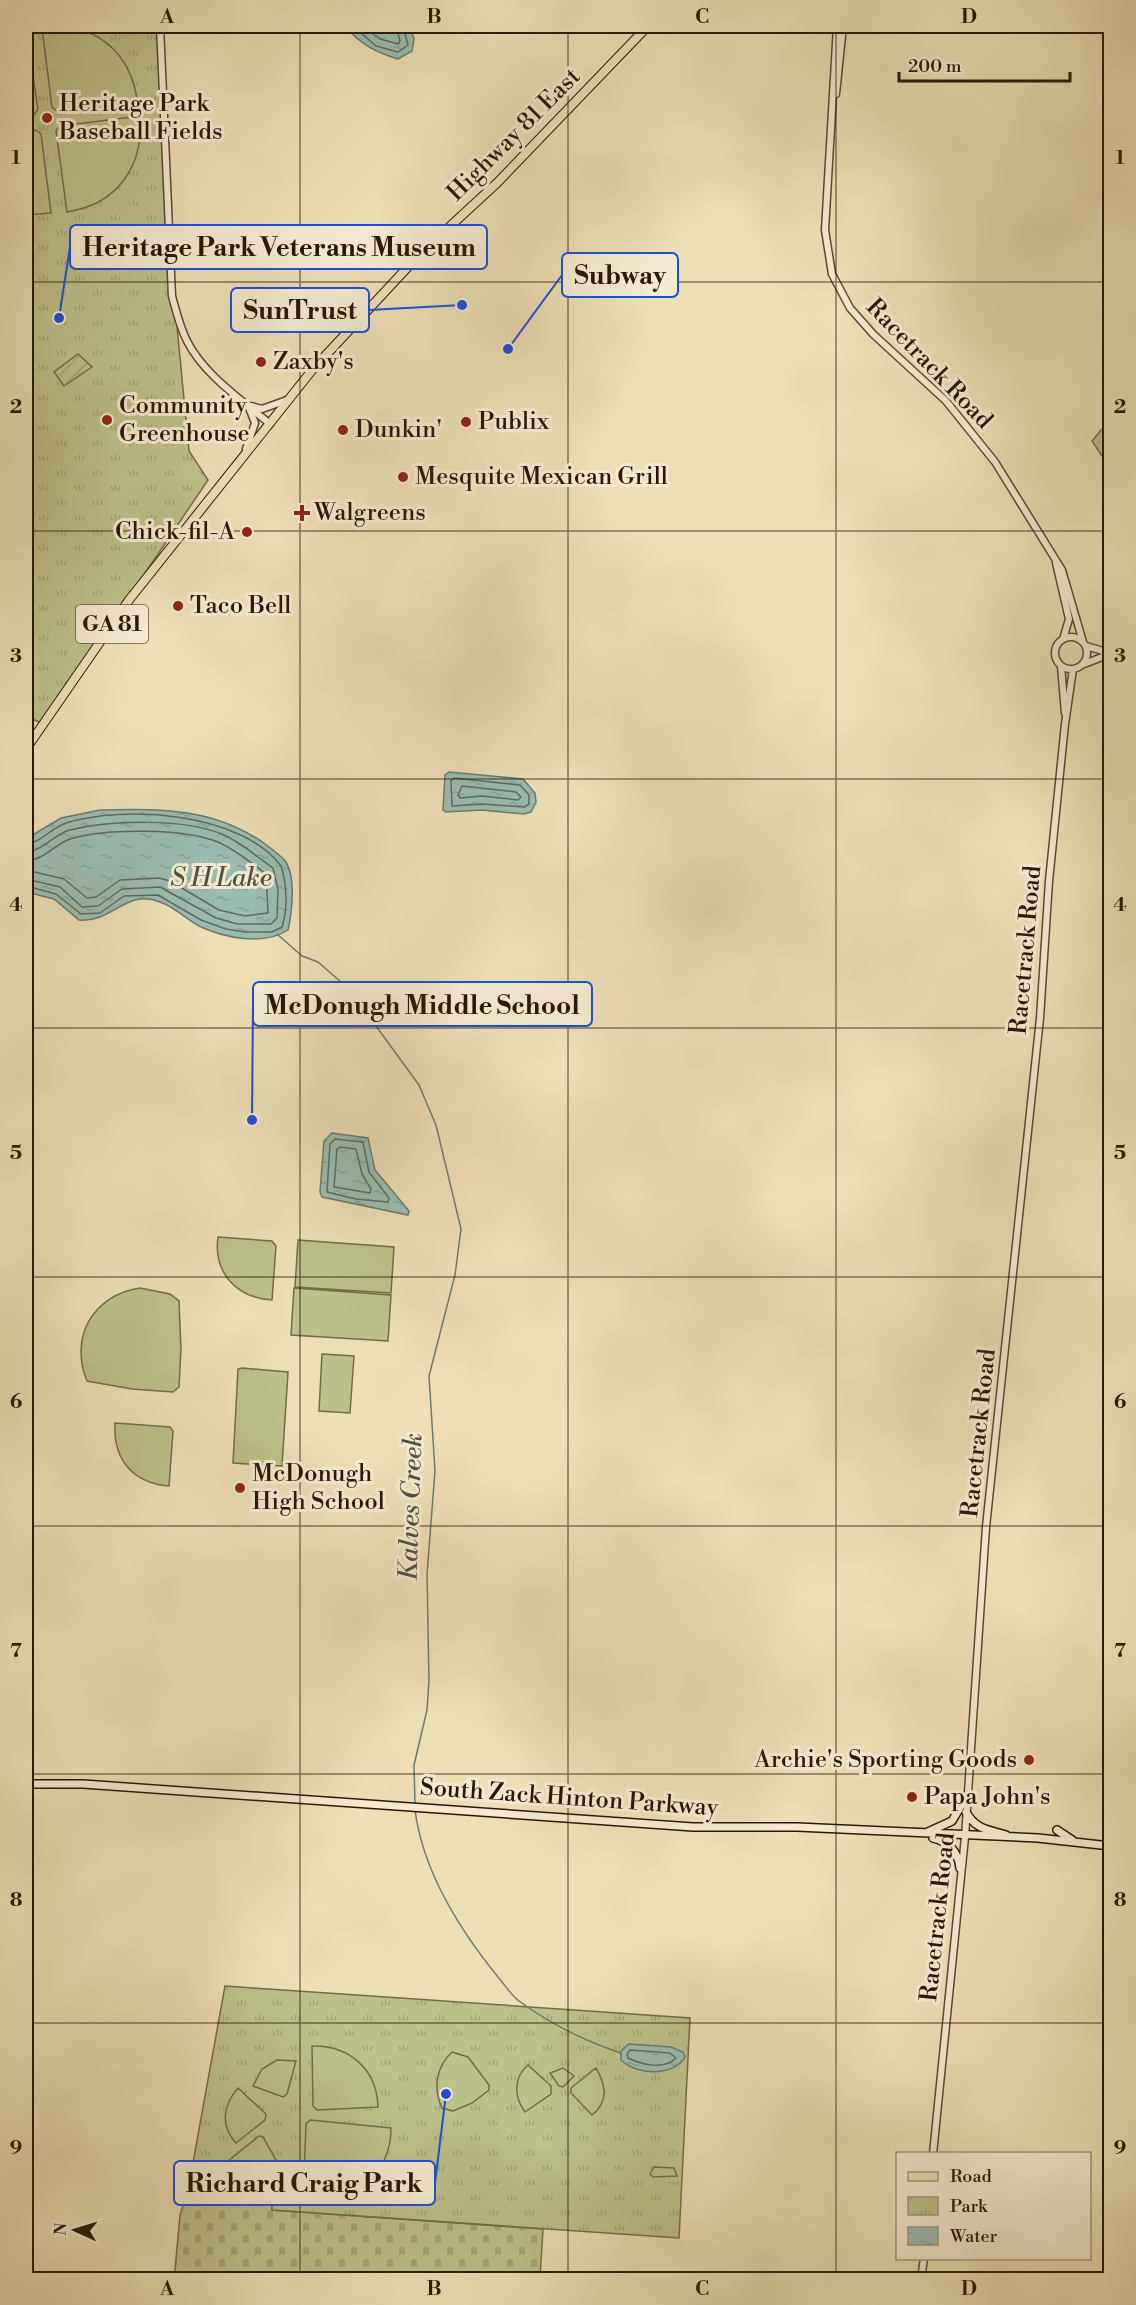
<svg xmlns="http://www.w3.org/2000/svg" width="1136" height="2305" viewBox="0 0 1136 2305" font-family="'Libre Bodoni',serif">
  <defs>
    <pattern id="forest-firs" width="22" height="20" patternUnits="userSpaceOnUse" patternTransform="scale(1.5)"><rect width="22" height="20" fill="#bcc08a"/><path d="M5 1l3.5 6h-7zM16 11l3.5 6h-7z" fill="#a2a476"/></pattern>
    <pattern id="cemetery-stones" width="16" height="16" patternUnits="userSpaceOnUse" patternTransform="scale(1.5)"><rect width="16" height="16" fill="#bcc08a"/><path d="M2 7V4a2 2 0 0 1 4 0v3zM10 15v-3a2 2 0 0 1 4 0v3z" fill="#a2a476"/></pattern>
    <pattern id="park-tufts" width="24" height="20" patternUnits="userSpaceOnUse" patternTransform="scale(1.5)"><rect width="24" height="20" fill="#bcc08a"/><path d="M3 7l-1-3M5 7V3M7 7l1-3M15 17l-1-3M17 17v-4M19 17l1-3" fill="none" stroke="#a2a476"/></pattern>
    <pattern id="garden-furrows" width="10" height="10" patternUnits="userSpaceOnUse" patternTransform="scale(1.5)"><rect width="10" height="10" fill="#bcc08a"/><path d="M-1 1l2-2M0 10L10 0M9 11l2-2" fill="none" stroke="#a2a476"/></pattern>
    <pattern id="water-ripples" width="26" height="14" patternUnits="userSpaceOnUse" patternTransform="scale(1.5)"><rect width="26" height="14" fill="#99bcb1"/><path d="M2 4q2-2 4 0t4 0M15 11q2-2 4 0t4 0" fill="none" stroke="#84a197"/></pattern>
  </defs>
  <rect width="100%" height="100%" fill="#ecdeb5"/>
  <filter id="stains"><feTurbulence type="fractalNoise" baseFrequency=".00333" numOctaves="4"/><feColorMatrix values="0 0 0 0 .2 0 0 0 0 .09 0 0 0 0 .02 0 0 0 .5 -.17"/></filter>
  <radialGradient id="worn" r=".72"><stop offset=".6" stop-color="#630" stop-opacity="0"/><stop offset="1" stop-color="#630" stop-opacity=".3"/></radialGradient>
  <!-- forest -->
  <path fill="url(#forest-firs)" stroke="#726b48" stroke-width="1.5" d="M1110,419V468L1092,441Z"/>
  <!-- cemetery -->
  <path fill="url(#cemetery-stones)" stroke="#726b48" stroke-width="1.5" d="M187,2190L272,2198V2210L543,2229L540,2279L174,2280L180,2216Z"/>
  <!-- park -->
  <path fill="url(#park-tufts)" stroke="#726b48" stroke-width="1.5" d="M26,26H162L168,233L189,451L208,480L43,724L26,716Z
    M225,1986L690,2018L679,2238L272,2210V2198L188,2190Z"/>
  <!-- garden -->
  <path fill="url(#garden-furrows)" stroke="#726b48" stroke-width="1.5" d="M78,354L92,367L64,386L54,372Z"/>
  <!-- pitch -->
  <path fill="#bcc08a" stroke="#726b48" stroke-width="1.5" d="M54,26C99,26 131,55 137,100L57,111L52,107L42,28Z
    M26,30L38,109L34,115L26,116Z
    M140,116C144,166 118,204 67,212L56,131L60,126Z
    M36,130L41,134L51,213L26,215V132Z
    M218,1237L272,1241L276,1246L272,1300C237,1298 213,1273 218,1237Z
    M298,1240L394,1247L391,1293L295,1287Z
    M140,1288L170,1294L179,1301L181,1349L179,1387L173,1392L132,1389L87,1381C69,1337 93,1295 140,1288Z
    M294,1288L391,1295L388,1341L291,1335Z
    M322,1354L354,1356L350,1413L319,1411Z
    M242,1368L288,1372L282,1466L233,1463L238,1369Z
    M115,1423L170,1427L173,1431L169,1486C133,1483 113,1460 115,1423Z
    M312,2046C349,2045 377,2069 378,2107L317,2110L313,2106Z
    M452,2052L468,2057L489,2085V2090L472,2103L453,2111L442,2108C433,2088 436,2067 452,2052Z
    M277,2060L296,2061L287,2094L283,2097L253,2086L262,2069Z
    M528,2065L551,2086V2094L525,2112C514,2097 513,2078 528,2065Z
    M563,2068L574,2076L563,2087L559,2086L550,2073Z
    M596,2068C606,2085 609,2102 592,2115L571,2093V2088Z
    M238,2088L266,2114L265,2120L236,2143C220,2126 223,2105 238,2088Z
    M310,2120L391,2128C391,2177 348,2206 303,2204L306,2124Z
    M259,2136L263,2137L282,2171C263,2183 242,2180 228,2161Z
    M654,2167L674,2168L677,2176L653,2177L650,2174Z"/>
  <!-- water -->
  <path fill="url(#water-ripples)" stroke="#6c7a6d" stroke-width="1.5" d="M345,26H408L414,38L412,51L398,59C375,52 360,44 345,26Z
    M449,772L523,779L535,793L536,802L531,812L524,814L482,810L446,812L443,810L445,775Z
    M100,810C160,809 209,807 261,841C269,847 280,854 286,862C296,879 292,912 288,930C264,946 224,938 199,926C186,919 175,907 160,902C126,888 113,923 79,920L54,899L26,892V839L61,818Z
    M332,1133L368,1138L375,1170L409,1211L408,1215L322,1197L320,1192L324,1141Z
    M629,2044L671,2047L683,2052L685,2057C673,2077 636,2075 621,2060V2051Z"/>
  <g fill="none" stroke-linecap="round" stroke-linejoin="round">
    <!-- shore -->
    <path stroke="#61695c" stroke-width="1.5" d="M353,26L376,46L398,52L408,45L403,26
      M362,26L380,39L398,44L400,41L396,26
      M454,778L520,785L529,795V804L524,807L482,804L452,806L451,781Z
      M462,786L516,792L521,797L518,800L482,796L460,798L458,795Z
      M26,844C41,843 51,828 66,823C125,805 240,812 281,866C287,884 288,909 282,927L272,932H245L226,929L201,920L158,895L124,896L100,913L81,914L56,894L26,886
      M26,852C43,851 54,834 70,830C110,820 186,818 224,835C242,843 257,857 273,868L278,889L277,918L271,924H237L216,918L160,887L122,889L98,906L82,907L60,887L26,879
      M26,861C44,860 54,845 70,839C105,828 187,828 220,843C237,851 252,863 266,874L268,913L245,916L219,910L170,881L159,878L120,880L96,897L87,898L64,879L26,870
      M335,1139L363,1142L369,1172L389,1198L388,1202L356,1199L327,1192L330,1144Z
      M340,1147L356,1149L362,1174L371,1189L370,1193L334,1187L337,1149Z
      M630,2050L670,2053L676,2058C664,2070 643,2065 628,2058L627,2054Z"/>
    <!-- stream -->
    <path stroke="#6c7a6d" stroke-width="1.5" d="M26,282L27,278
      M26,772L33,777V788L26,810
      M277,934L302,956L318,962L349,989L419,1085L436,1125L461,1229L455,1275L429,1376L435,1471L427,1574L429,1681L427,1710L414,1765L415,1806
      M415,1810C423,1872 459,1929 498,1977C504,1984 511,1995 519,2001C549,2023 585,2041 621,2053"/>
    <!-- tertiary casing -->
    <g stroke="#5a4832" stroke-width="9">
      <path id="tertiary" d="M160,26L172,296C176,311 180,327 187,341C204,375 242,400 270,424
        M837,26L825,230L832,274L850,308L873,334L946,401L995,462L1062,570L1083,642
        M836,94L843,26
        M251,406L262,409L287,400
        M246,449L255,423L249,408
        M1056,563L1069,619L1063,639
        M1055 653a16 16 0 1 1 32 0a16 16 0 1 1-32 0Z
        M1086,646L1110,653
        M1084,664L1110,654
        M1061,666L1065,713
        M933,2154L965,1837L986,1527L1040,1018L1049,881L1065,724L1073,669
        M921,2280L924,2258"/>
    </g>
    <!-- secondary casing -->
    <g stroke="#291607" stroke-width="10">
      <path id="secondary" d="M26,1784H83L693,1827H797L1038,1838L1110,1846
        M966,1812C975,1829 988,1830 1006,1835
        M1057,1830L1072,1840
        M928,1832L952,1821L968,1794
        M933,1838C949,1842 958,1851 960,1868"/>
    </g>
    <!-- primary casing -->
    <g stroke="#291607" stroke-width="10">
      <path id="primary" d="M26,749L129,600L313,369L419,255L497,183L648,26"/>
    </g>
    <!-- tertiary -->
    <use href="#tertiary" stroke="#f3eacf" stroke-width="6"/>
    <!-- secondary -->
    <use href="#secondary" stroke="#f3eacf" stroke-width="7"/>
    <!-- primary -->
    <use href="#primary" stroke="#ecdeb5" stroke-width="8"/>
  </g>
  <!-- grid -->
  <path fill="none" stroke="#291607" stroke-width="1.5" stroke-opacity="0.55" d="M300,26V2280M568,26V2280M836,26V2280M26,282H1110M26,531H1110M26,779H1110M26,1028H1110M26,1277H1110M26,1526H1110M26,1774H1110M26,2023H1110"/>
  <!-- markers -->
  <g fill="#8f2418" stroke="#f3eacf" stroke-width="2">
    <circle cx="47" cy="118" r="6"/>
    <circle cx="261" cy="362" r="6"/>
    <circle cx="107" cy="420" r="6"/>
    <circle cx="466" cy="422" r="6"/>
    <circle cx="343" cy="430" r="6"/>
    <circle cx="403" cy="477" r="6"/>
    <path d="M299 504h6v6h6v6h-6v6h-6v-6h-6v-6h6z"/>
    <circle cx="247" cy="532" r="6"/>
    <circle cx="178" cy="606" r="6"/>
    <circle cx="240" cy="1488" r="6"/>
    <circle cx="1029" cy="1760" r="6"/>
    <circle cx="912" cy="1797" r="6"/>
  </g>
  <g text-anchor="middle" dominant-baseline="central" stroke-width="6" stroke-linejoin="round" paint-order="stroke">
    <!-- shield labels -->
    <rect fill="#f3eacf" stroke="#665643" stroke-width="1.5" x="76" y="605" width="72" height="38" rx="4.5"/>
    <g font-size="22" font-weight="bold" fill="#291607">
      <text x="112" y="624">GA 81</text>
    </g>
    <!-- poi labels -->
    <g font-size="24" fill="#291607" stroke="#f3eacf" text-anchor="start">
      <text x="59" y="104">Heritage Park<tspan x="59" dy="28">Baseball Fields</tspan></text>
      <text x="273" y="362">Zaxby's</text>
      <text x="119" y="406">Community<tspan x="119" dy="28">Greenhouse</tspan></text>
      <text x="478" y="422">Publix</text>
      <text x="355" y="430">Dunkin'</text>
      <text x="415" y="477">Mesquite Mexican Grill</text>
      <text x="314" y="513">Walgreens</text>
      <text x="235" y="532" text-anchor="end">Chick-fil-A</text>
      <text x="190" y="606">Taco Bell</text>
      <text x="252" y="1474">McDonugh<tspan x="252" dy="28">High School</tspan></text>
      <text x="1017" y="1760" text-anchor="end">Archie's Sporting Goods</text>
      <text x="924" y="1797">Papa John's</text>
    </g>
    <!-- street labels -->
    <g font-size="24" fill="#291607" stroke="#f3eacf">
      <text transform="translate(514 135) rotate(-45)">Highway 81 East</text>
      <text transform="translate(929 364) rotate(46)">Racetrack Road</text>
      <text transform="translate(1026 950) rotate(-85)">Racetrack Road</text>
      <text transform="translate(979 1433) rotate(-84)">Racetrack Road</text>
      <text transform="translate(569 1798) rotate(4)">South Zack Hinton Parkway</text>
      <text transform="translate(938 1917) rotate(-84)">Racetrack Road</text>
    </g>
    <!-- water labels -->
    <g font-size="26" font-style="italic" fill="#505042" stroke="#f3eacf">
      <text x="221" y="878">S H Lake</text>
      <text transform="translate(411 1507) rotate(-88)">Kalves Creek</text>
    </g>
  </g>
  <!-- callouts -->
  <path fill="none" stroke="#1d4ed8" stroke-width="2" d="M59 318L70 247M508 349L562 275M462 305L369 310M252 1120L253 1004M446 2094L435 2183"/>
  <g fill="#1d4ed8" stroke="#f3eacf" stroke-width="2">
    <circle cx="59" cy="318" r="6"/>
    <circle cx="508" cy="349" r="6"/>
    <circle cx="462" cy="305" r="6"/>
    <circle cx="252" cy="1120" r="6"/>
    <circle cx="446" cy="2094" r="6"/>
  </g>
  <g fill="#f3eacf" stroke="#1d4ed8" stroke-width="2">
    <rect x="70" y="225" width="417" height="44" rx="6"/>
    <rect x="562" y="253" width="116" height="44" rx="6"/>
    <rect x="231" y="288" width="138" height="44" rx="6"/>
    <rect x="253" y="982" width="339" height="44" rx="6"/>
    <rect x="174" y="2161" width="261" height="44" rx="6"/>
  </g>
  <g font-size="26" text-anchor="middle" font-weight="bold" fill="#291607">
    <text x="279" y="256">Heritage Park Veterans Museum</text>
    <text x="620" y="284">Subway</text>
    <text x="300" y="319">SunTrust</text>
    <text x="422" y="1014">McDonugh Middle School</text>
    <text x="304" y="2192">Richard Craig Park</text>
  </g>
  <!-- margin -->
  <rect width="1136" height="2305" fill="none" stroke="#ecdeb5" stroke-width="66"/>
  <!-- legend -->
  <rect x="896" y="2152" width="195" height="108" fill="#f3eacf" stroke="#a2957f" stroke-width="1.5"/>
  <rect x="908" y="2172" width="30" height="9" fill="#ecdeb5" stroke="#a2957f" stroke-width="1.5"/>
  <text x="950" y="2182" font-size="18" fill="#291607">Road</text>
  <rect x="908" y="2197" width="30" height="18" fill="url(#park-tufts)" stroke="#a2957f" stroke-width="1.5"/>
  <text x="950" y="2212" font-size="18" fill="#291607">Park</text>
  <rect x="908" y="2227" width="30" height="18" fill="url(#water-ripples)" stroke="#a2957f" stroke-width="1.5"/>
  <text x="950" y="2242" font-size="18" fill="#291607">Water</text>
  <!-- north arrow -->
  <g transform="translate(75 2230) rotate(274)" stroke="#f3eacf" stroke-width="4.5" paint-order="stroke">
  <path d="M0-4.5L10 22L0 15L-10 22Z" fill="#291607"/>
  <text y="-9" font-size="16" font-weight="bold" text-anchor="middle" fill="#291607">N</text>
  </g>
  <!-- scale -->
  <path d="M899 72v9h171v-9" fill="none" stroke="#291607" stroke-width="3"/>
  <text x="908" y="72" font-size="18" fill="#291607" stroke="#f3eacf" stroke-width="4.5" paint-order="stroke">200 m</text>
  <rect x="33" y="33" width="1070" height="2239" fill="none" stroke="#291607" stroke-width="2"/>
  <g font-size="20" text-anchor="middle" font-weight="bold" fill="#291607">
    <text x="167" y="23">A</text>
    <text x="434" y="23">B</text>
    <text x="702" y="23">C</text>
    <text x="969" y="23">D</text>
    <text x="16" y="164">1</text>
    <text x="1120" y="164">1</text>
    <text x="16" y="413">2</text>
    <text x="1120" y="413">2</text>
    <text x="16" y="662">3</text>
    <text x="1120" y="662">3</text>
    <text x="16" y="911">4</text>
    <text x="1120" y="911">4</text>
    <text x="16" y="1159">5</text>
    <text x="1120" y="1159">5</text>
    <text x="16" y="1408">6</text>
    <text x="1120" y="1408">6</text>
    <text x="16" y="1657">7</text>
    <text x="1120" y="1657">7</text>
    <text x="16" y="1906">8</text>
    <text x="1120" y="1906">8</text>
    <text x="16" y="2154">9</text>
    <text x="1120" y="2154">9</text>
    <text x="167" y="2295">A</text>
    <text x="434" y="2295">B</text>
    <text x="702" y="2295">C</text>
    <text x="969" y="2295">D</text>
  </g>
  <rect width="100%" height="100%" filter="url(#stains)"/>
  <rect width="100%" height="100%" fill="url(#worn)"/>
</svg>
